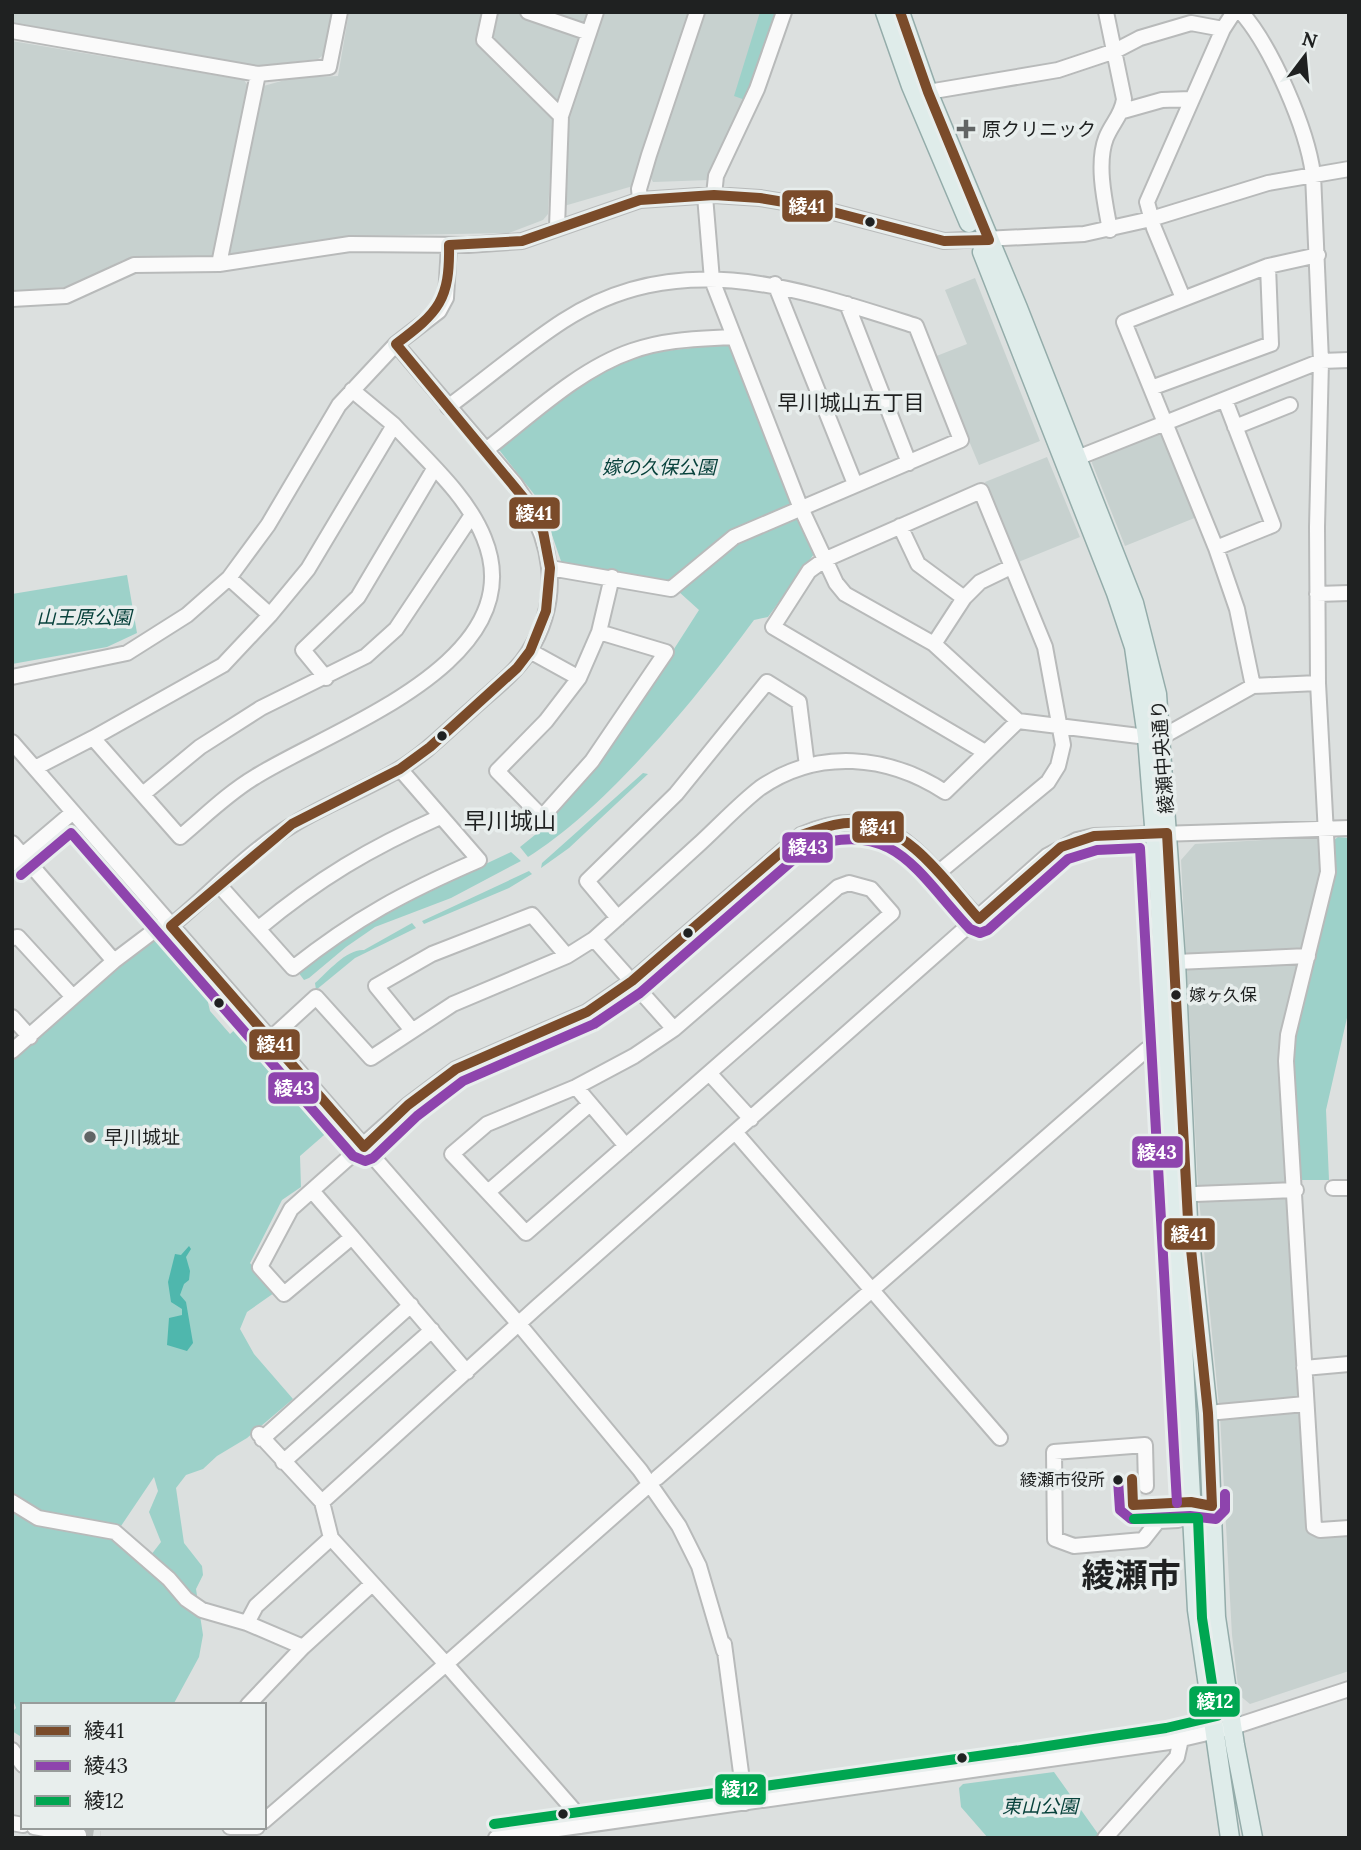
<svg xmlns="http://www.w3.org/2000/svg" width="1361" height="1850" viewBox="0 0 1361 1850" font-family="Lora,'Noto Sans JP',serif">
  <rect width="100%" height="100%" fill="#dce0df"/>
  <!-- built -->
  <path fill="#c7d1cf" d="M12,12H332L325,54L318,59L257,66L12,23Z
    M349,12H487L479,43L553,114L548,214L543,220L509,233L349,236L226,255L260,87L292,78L338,76Z
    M495,12H775L753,87L710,180L653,182L648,173L633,186L564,206L567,112L488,41Z
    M12,41L244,80L250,89L217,251L212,256L134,258L123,260L72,286L12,293Z
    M975,278L1040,441L979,465L934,357L967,344L945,290Z
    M1159,432L1164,434L1197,517L1125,546L1092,463L1093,457Z
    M1047,457L1080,537L1016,563L985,482Z
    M1314,837L1322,841V860L1283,1039L1314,1527L1349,1528V1671L1250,1704L1239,1695L1232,1635L1220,1416L1198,1189L1181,860L1195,844Z"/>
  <!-- green -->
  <path fill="#9dd1c9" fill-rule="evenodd" d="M760,12H775V15L748,101L734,96Z
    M729,345L793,500L791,505L814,554L768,617L754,620C698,696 608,807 528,857L520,847L546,826L615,741L699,610L678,591L562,564L541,503L500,451L499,446C536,419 581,376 623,361C656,349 694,348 729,345Z
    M127,575L137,633L107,647L12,664V594Z
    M643,773L648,774L569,848L541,868L542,863Z
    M1338,837L1349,838V1009L1326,1110L1329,1180H1297L1290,1061L1331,842Z
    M511,852L521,861L451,898L375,927L346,947L309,978L304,980L298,972L381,913Z
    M529,871L532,874L509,888L424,924L422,921Z
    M412,923L416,928L355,958L316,990L315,983C328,972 346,949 364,950Z
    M160,933L199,977L193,982L207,998L210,1011L230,1034L237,1028L248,1034L331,1129L300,1156L301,1187L282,1200L250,1263L274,1293L247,1312L240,1329L254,1354L293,1399L247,1438L217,1456L203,1469L186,1475L176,1488L184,1543L202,1566L203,1575L196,1589L203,1635L199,1657L173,1705H23V1738L12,1731V1712L16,1708L12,1697V1514H44L12,1497V1059ZM154,1477L158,1491L149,1512L161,1542L144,1564L119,1529Z
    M1054,1772L1101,1838H988L961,1807L959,1788L963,1784Z"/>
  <!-- water -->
  <path fill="#4fb7ad" d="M189,1246L191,1249L186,1257L190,1271L189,1280L184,1284L180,1295L186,1302L193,1343L187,1351L167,1345L169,1318L182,1315V1309L171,1302L168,1282L175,1254L181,1255Z"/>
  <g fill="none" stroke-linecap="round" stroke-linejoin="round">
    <!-- minor-tunnel -->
    <path stroke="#b6bab9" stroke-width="14" stroke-dasharray="14 7" stroke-linecap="butt" d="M79,1835L100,1838"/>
    <!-- minor casing -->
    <g stroke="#b8baba" stroke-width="18">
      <path id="minor" d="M490,12L484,40L561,116
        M528,12L589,33
        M1106,12L1124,99C1122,115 1112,123 1106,138C1096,164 1105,203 1110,230
        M1241,12C1272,47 1307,129 1313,174L1321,361L1317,527L1318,683L1328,872L1288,1035L1286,1061L1314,1527L1320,1530L1349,1528
        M12,31L258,74L329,67L340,12
        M928,92L1058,70L1115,51L1140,38L1191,23L1223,29
        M1123,111L1162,100L1191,99
        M714,195L716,176L757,89L784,12
        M705,196L712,280L800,506L836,583L845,594L934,644L1018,721L1147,737
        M640,200L639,189L649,155L697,12
        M557,227L561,116L596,12
        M219,264L258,74
        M775,284L855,484
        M1183,298L1154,228L1147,202L1223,29L1234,12
        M12,299L66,296L134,265L219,264L350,244L468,245L522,241L640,200L714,195L760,198L814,207L944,241L1084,234L1151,219L1268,183L1349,169
        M847,304L909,463
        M1151,388L1271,344L1268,266
        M448,407C486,379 523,347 563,321C679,246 797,288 916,326L961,440L734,537L671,589L550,568
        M1235,427L1290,405
        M486,450C530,416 579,369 632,351C665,339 699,339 733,337
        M1077,458L1321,361L1349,360
        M900,526L918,564L964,598
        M1216,548L1273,525L1225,400
        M229,578L270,615L308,569L394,425L352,390
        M1317,594L1349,593
        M934,644L964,598L980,582L1011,567
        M530,651L579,678L599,632L612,577
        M12,677L127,653L187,615L229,578L268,525L339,405L396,344L439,311L446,298L449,245
        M326,678L303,650L358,597L434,469
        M579,678L546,721L497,771L542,817L592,761L666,652L599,632
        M1253,686L1237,609L1216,548L1124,322L1268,266L1318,255
        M1162,737L1253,686L1318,683
        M93,738L223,665L270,615
        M12,742L518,1323L640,1470L679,1526L699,1566L724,1651
        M35,768L93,738L180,837C204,817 228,793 255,777C331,729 535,662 484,538C467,495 425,459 394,425
        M143,794L200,747L261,708L366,656L396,629L472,515
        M12,843L114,961L12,1051
        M12,864L72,813
        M938,873L1048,782L1058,766L1063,745L1045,647L981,491L824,560L809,571L773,627L985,752
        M849,883L871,889L892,913L526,1233L452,1154L487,1124L576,1087L634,1056L674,1029L838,887Z
        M219,885L293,968C356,918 405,892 479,860L400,769
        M618,918L587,881L676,794L767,682L799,702L807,766
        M171,926C211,893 249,851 294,824C327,804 364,790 398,770C425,754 448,730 472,709C491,691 514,675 528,653C565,596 551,535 515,484L396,344
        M259,928C318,879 370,848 440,817
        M12,938L18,937L73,997
        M594,939L674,1029
        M114,961L159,927
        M1176,962L1308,956
        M12,1017L30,1037
        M411,1029L376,986L432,954L532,915L567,956
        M269,1040L316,997L371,1058L453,1004L567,956L594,939C629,908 663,877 697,846C718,827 738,805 760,788C818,748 888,755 945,792L1018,721
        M710,1074L751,1119
        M576,1087L626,1146
        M735,1132L1000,1438
        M1333,1188H1349
        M313,1192L352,1237
        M488,1192L590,1104
        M1195,1194L1296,1190
        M1304,1368L1349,1364
        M467,1372L352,1237L284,1294L260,1267L291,1209L408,1105L456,1069L587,1012L632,981L801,835C892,794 924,862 979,919
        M1208,1413L1305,1404
        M259,1434L322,1502L331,1538L446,1664L264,1821
        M262,1439L411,1305
        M283,1462L432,1330
        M657,1478L1146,1050L1166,1041
        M1146,1486L1145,1445L1054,1452L1055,1539L1074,1546L1143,1540L1158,1521L1178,1520
        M12,1502L38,1518L115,1532L169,1579L186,1599L202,1610L247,1623L303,1647
        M322,1502L537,1307L1047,856L1077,840L1094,836L1349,828
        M247,1623L256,1606L331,1538
        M724,1644L745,1803
        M248,1705L303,1647L372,1584
        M12,1750L23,1765
        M12,1823L23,1825
        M581,1826L572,1808L446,1664L650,1484
        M34,1827L79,1835
        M230,1827H257
        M496,1838L1169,1742L1233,1727L1349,1689
        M1105,1838L1177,1757L1181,1739"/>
    </g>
    <!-- major casing -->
    <g stroke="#94acaa" stroke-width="21">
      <path id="major" d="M885,12L911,86L969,223
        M900,12L928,92L1018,308L1134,603L1157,694L1176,962L1188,1220L1208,1413L1216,1617L1235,1745L1253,1838
        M982,252L1116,593L1134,647L1147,737L1159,889L1197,1610L1230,1838"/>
    </g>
    <!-- minor -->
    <use href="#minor" stroke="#fafafa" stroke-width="14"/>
    <!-- major -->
    <use href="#major" stroke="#dfecea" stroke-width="18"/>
    <!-- bus-1 casing -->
    <g stroke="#e8eeed" stroke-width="16">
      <path id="bus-1" d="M900,12L928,92L989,240L944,241L814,207L760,198L714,195L640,200L522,241L449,245C450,300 439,312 396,344L532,508L543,531L550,568L546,611L530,651L517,668L430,747L400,769L292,824L171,926L364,1147L408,1105L456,1069L587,1012L632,981L801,835C820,829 839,821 859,823C911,827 947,884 979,919L1061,847L1094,836L1167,833L1188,1220L1208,1413L1212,1506L1191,1502L1133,1505L1132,1479"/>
    </g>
    <!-- bus-2 casing -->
    <g stroke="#e8eeed" stroke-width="16">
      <path id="bus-2" d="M21,875L71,833L353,1156L365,1161L373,1158L417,1116L463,1081L594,1024L640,993L808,847C895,818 917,873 970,929L980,933L988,930L1068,859L1097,850L1140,848L1177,1503
        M1118,1480L1120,1510L1131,1519L1190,1516L1216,1519L1225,1510V1494"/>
    </g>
    <!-- bus-3 casing -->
    <g stroke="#e8eeed" stroke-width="16">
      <path id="bus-3" d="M494,1824L1028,1749L1166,1728L1217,1716L1202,1618L1198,1518L1134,1519"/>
    </g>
    <!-- bus-1 -->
    <use href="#bus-1" stroke="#7a4b2a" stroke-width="10"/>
    <!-- bus-2 -->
    <use href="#bus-2" stroke="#8e44ad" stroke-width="10"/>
    <!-- bus-3 -->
    <use href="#bus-3" stroke="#00a651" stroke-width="10"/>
  </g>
  <!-- markers -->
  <g fill="#616464" stroke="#e8eeed" stroke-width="2.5">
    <path d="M962.5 118.5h7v7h7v7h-7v7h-7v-7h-7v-7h7z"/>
    <circle cx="90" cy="1137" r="7"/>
  </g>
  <g fill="#1f2121" stroke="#e8eeed" stroke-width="2.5">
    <circle cx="870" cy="222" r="6"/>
    <circle cx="442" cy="736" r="6"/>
    <circle cx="688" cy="933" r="6"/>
    <circle cx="1176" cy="995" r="6"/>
    <circle cx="219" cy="1003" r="6"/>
    <circle cx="1118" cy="1480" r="6"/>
    <circle cx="962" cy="1758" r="6"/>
    <circle cx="563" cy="1814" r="6"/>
  </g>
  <g text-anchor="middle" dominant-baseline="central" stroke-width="7" stroke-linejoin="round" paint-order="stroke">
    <!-- bus labels -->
    <g font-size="17" fill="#1f2121" stroke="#e8eeed" text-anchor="start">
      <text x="1189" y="995">嫁ヶ久保</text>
      <text x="1105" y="1480" text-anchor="end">綾瀬市役所</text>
    </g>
    <!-- poi labels -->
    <g font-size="19" fill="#1f2121" stroke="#e8eeed" text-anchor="start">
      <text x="982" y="129">原クリニック</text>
      <text x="104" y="1137">早川城址</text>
    </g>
    <!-- park labels -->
    <g font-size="19" font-style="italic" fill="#08423c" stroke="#e8eeed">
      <text x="659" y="467">嫁の久保公園</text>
      <text x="84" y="617">山王原公園</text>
      <text x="1040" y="1806">東山公園</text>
    </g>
    <!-- street labels -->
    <g font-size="19" fill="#1f2121" stroke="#e8eeed">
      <text transform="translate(1162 757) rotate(-94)">綾瀬中央通り</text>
    </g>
    <!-- neighbourhood labels -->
    <g font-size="21" fill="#1f2121" stroke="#e8eeed">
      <text x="851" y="402">早川城山五丁目</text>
    </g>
    <!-- quarter labels -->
    <g font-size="23" fill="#1f2121" stroke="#e8eeed">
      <text x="510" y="820">早川城山</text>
    </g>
    <!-- town labels -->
    <g font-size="33" font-weight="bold" fill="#1f2121" stroke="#e8eeed">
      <text x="1131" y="1575">綾瀬市</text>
    </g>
  </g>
  <g stroke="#e8eeed" stroke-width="2.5">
    <rect x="781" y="189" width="53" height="34" rx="7" fill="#7a4b2a"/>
    <rect x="508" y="496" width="53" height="34" rx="7" fill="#7a4b2a"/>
    <rect x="851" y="810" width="54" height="34" rx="7" fill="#7a4b2a"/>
    <rect x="781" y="831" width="53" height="33" rx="7" fill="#8e44ad"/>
    <rect x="248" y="1028" width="53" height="33" rx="7" fill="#7a4b2a"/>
    <rect x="267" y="1071" width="53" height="34" rx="7" fill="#8e44ad"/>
    <rect x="1131" y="1135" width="53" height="34" rx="7" fill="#8e44ad"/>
    <rect x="1163" y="1217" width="53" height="34" rx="7" fill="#7a4b2a"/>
    <rect x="1188" y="1685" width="53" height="33" rx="7" fill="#00a651"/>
    <rect x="714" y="1773" width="53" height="33" rx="7" fill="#00a651"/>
  </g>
  <g font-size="19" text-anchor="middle" font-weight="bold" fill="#fff">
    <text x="807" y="213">綾41</text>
    <text x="534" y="520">綾41</text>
    <text x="878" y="834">綾41</text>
    <text x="808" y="854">綾43</text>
    <text x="275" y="1051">綾41</text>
    <text x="294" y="1095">綾43</text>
    <text x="1157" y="1159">綾43</text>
    <text x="1189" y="1241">綾41</text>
    <text x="1215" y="1708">綾12</text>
    <text x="740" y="1796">綾12</text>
  </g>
  <!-- border -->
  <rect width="1361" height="1850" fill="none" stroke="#1f2121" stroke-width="28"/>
  <!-- legend -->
  <rect x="21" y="1703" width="245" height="126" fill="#e8eeed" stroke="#989c9b" stroke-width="2"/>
  <rect x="35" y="1726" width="35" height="10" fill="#7a4b2a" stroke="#989c9b" stroke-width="2"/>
  <text x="84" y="1738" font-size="21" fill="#1f2121">綾41</text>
  <rect x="35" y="1761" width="35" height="10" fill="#8e44ad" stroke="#989c9b" stroke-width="2"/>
  <text x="84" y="1773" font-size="21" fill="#1f2121">綾43</text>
  <rect x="35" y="1796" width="35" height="10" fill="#00a651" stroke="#989c9b" stroke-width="2"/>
  <text x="84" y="1808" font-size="21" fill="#1f2121">綾12</text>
  <!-- north arrow -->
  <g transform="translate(1305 56) rotate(16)" stroke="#e8eeed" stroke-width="5" paint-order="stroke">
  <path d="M0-5L12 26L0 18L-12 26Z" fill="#1f2121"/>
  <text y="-10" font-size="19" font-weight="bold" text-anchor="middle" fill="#1f2121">N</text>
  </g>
</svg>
